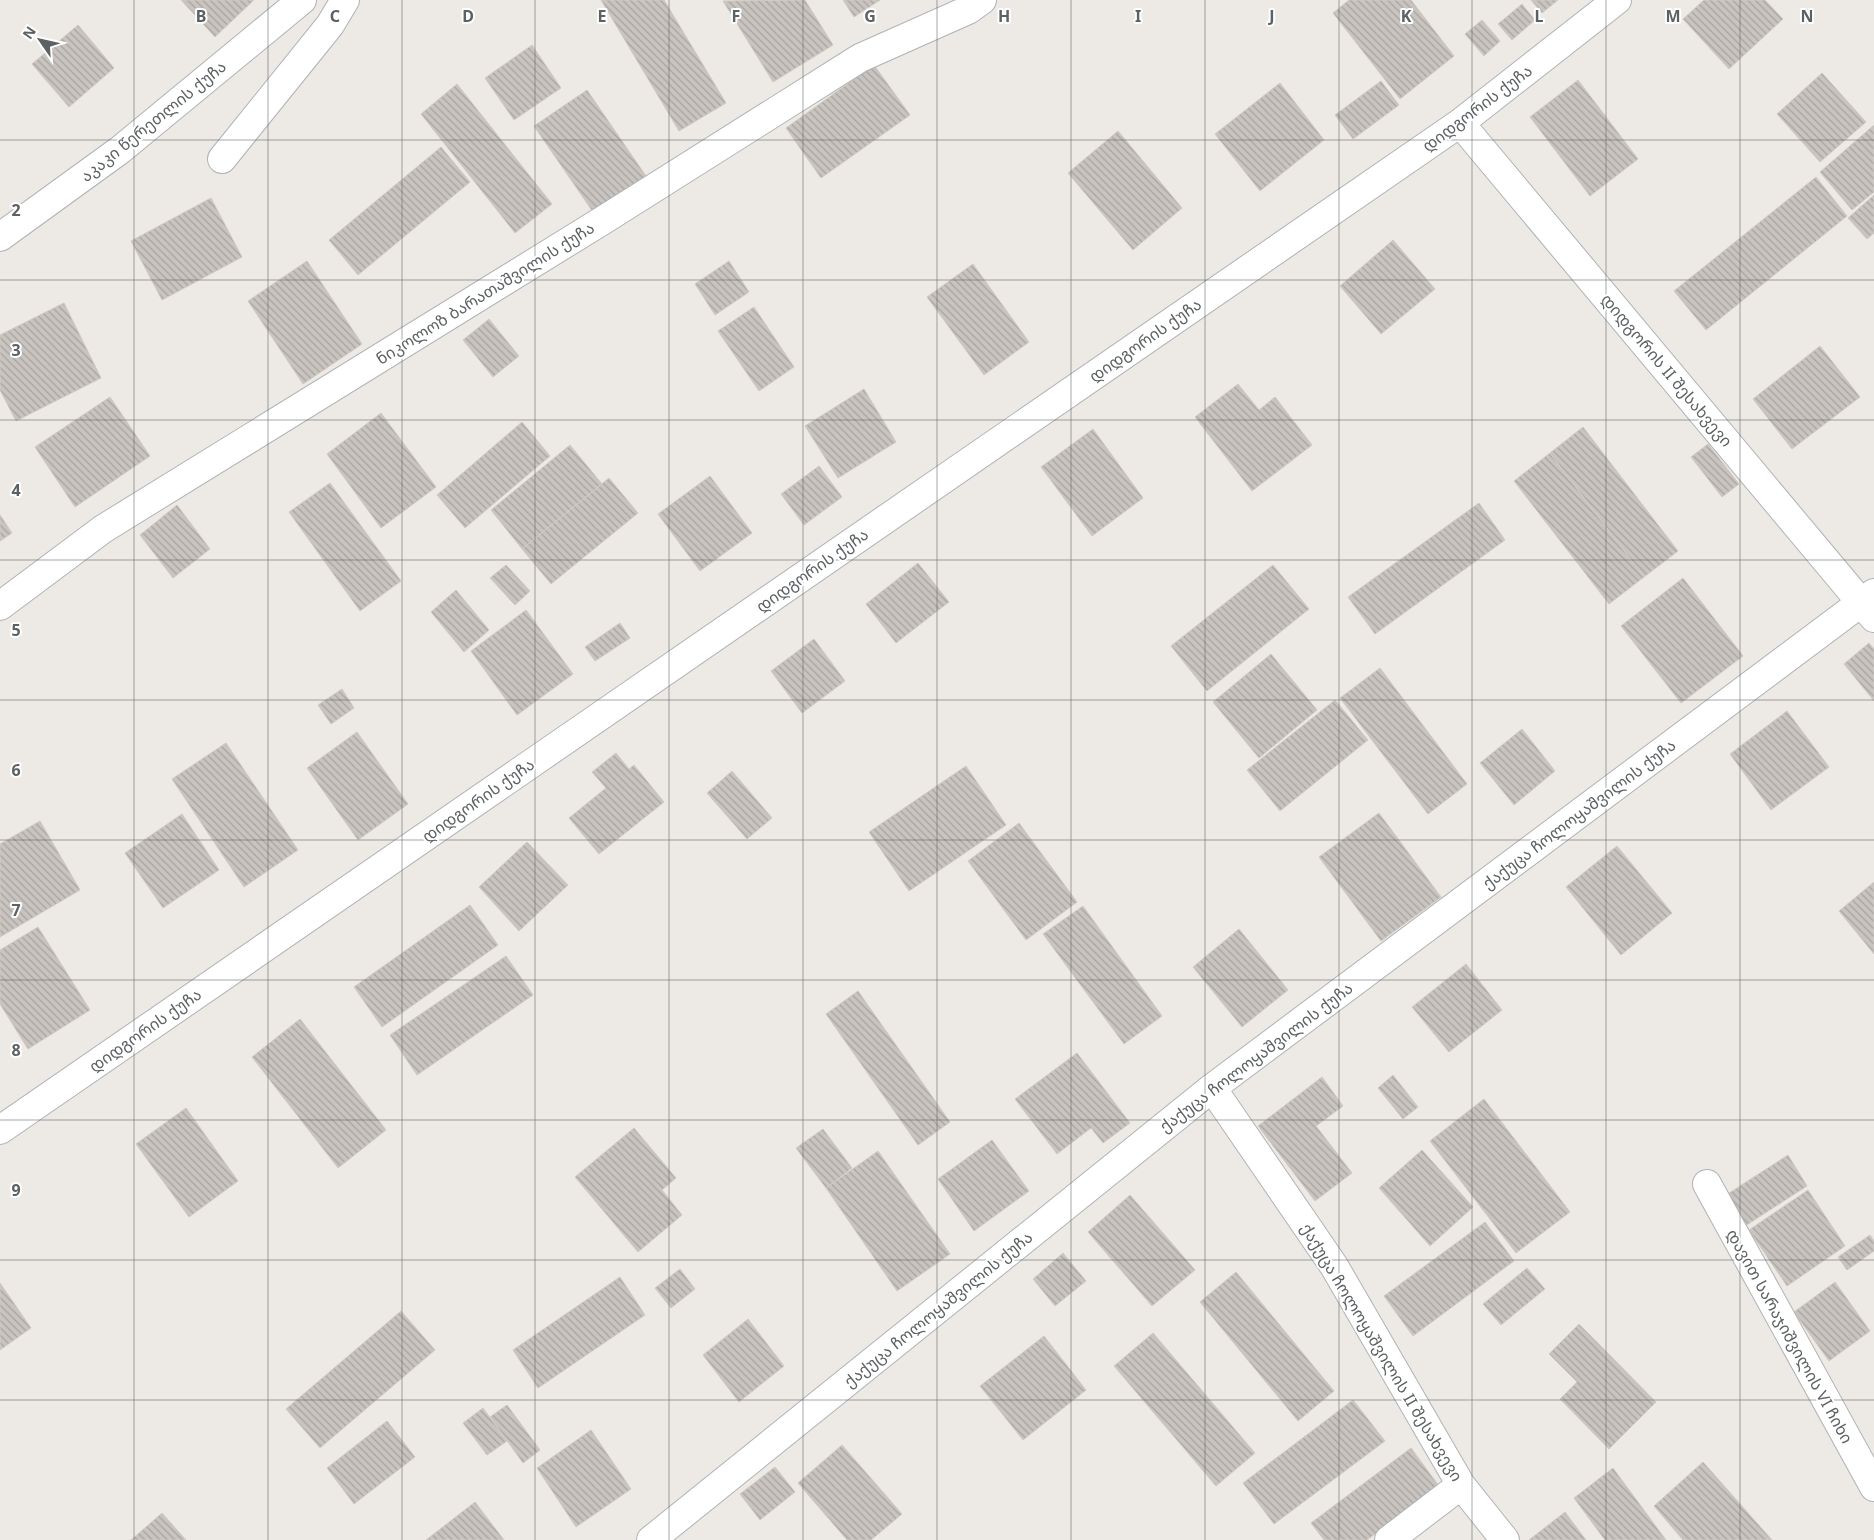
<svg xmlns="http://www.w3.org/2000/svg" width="1874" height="1540" viewBox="0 0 1874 1540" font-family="'Noto Sans','Noto Sans Georgian',sans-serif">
  <defs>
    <pattern id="building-back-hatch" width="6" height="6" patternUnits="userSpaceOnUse" patternTransform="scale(1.25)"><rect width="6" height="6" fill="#c9c4c0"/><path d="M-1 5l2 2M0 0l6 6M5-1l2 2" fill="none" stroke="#a6a3a0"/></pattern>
  </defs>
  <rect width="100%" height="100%" fill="#ede9e4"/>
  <!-- building -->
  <path fill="url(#building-back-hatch)" stroke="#d1cac3" d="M181,0H254L215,37Z
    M601,0H664L726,103L679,131Z
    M805,0L833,45L773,82L723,1Z
    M843,0H880L854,17Z
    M1349,0H1411L1454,56L1400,99L1333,13Z
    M1531,0H1558L1542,13Z
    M1704,0H1765L1783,19L1729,69L1683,19Z
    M1522,4L1535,20L1512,40L1498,24Z
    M1482,20L1500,41L1484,56L1465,34Z
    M78,25L114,68L69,107L32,64Z
    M532,45L561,88L514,120L485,78Z
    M874,65L910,115L821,178L786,128Z
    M1822,73L1866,122L1820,162L1777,114Z
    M1578,80L1638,159L1590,196L1530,117Z
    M1381,81L1399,105L1353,139L1335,115Z
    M1280,83L1324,140L1260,191L1215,134Z
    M457,84L552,204L515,233L421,114Z
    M587,90L646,176L593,212L534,126Z
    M1874,125V192L1852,210L1820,172Z
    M1118,131L1182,208L1133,250L1068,173Z
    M441,147L470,182L358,275L329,240Z
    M1816,177L1847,216L1706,330L1674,291Z
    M1874,195V233L1867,239L1848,218Z
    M211,198L242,257L162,300L131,241Z
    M1393,240L1435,289L1381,334L1340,286Z
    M307,261L362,344L303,384L248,301Z
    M729,261L749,292L715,315L695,284Z
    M973,264L1029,342L984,375L927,297Z
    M64,303L101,378L16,421L0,390V335Z
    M754,307L794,367L759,391L718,331Z
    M489,319L519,356L493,377L463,340Z
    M1820,346L1860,397L1792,449L1753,399Z
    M1238,384L1259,410L1275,397L1312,445L1252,491L1195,417Z
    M864,389L896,442L838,478L805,426Z
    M110,397L150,456L75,507L35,447Z
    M381,413L436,487L381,528L327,454Z
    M522,422L550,456L465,528L437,495Z
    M1583,427L1678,551L1644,577L1550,453Z
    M1093,429L1143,498L1092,536L1041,467Z
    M1708,444L1739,484L1722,497L1691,457Z
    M570,445L602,484L522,549L491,510Z
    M1550,453L1644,577L1609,604L1514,481Z
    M819,466L842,497L804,525L781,494Z
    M710,476L752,533L700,571L658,514Z
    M609,478L638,513L551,584L522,549Z
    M330,483L401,581L360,611L289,512Z
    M1479,503L1505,540L1375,634L1348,597Z
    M177,505L210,549L173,578L140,535Z
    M0,515L12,533L0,541Z
    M918,563L949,602L896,643L866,604Z
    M506,565L530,591L515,605L490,578Z
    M1273,565L1309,609L1207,691L1171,646Z
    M1683,578L1743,656L1681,703L1621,626Z
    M456,590L489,630L464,652L431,612Z
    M526,610L573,674L517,715L471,651Z
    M620,623L630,638L595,661L585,647Z
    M814,639L845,681L802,713L771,671Z
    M1869,643L1874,649V701L1844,664Z
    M1271,654L1317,710L1259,758L1213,702Z
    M1380,668L1467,784L1428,814L1340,698Z
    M342,689L354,708L331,724L318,705Z
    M1335,700L1368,740L1280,811L1247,770Z
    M1787,711L1829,767L1771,810L1730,754Z
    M1522,729L1555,771L1514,805L1480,763Z
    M357,732L408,804L358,840L307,768Z
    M226,743L298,850L244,887L172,779Z
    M616,753L629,769L634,765L664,802L599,854L569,818L606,788L592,772Z
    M966,766L1006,825L909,891L869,832Z
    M732,771L772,818L747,839L707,793Z
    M1379,813L1441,897L1381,941L1319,857Z
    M182,814L219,870L163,908L125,853Z
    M40,821L80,890L0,937V844Z
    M1019,823L1077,902L1026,940L968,861Z
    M527,842L568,885L519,931L479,887Z
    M1617,846L1672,913L1621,955L1566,887Z
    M1874,882V954L1839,911Z
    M470,905L498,945L382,1027L354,987Z
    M1083,906L1162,1016L1124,1044L1043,934Z
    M38,927L90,1010L28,1049L0,1004V950Z
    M1239,929L1288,990L1242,1027L1193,967Z
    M506,956L533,995L417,1075L390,1035Z
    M1466,964L1502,1010L1449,1052L1412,1007Z
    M858,991L950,1122L918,1145L826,1014Z
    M300,1019L386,1130L338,1168L252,1057Z
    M1077,1053L1130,1123L1103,1143L1091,1128L1057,1154L1015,1099Z
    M1393,1075L1418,1107L1403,1119L1378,1088Z
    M1322,1077L1343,1106L1316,1126L1352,1173L1315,1201L1258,1126Z
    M1484,1099L1570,1212L1516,1253L1430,1141Z
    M186,1108L238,1181L189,1217L136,1144Z
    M634,1128L676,1178L662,1190L682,1215L638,1252L575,1177Z
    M823,1129L852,1168L826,1188L796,1148Z
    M992,1140L1029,1191L974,1231L938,1179Z
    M1422,1150L1473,1207L1430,1246L1379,1188Z
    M878,1151L950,1254L897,1291L826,1188Z
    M1788,1155L1807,1186L1742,1228L1723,1197Z
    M1808,1190L1845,1246L1787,1286L1749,1230Z
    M1130,1195L1195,1270L1152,1306L1088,1232Z
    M1485,1222L1514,1261L1413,1336L1384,1296Z
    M1870,1235L1874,1241V1251L1847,1270L1838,1257Z
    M1063,1253L1086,1281L1055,1306L1033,1279Z
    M1527,1268L1545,1289L1501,1325L1483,1304Z
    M680,1269L695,1289L671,1308L655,1288Z
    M1236,1272L1334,1391L1298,1421L1200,1302Z
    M620,1277L645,1315L538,1388L513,1350Z
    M1835,1282L1870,1331L1829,1361L1794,1312Z
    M0,1283L31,1328L0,1350Z
    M401,1311L435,1350L320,1448L286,1409Z
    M748,1319L784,1366L739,1402L703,1355Z
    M1579,1324L1656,1402L1609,1449L1560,1399L1577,1382L1549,1354Z
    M1153,1333L1255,1453L1216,1486L1114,1366Z
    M1044,1336L1086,1390L1023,1440L980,1386Z
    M1353,1400L1385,1441L1274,1524L1243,1483Z
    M507,1405L540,1450L523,1463L490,1417Z
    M483,1408L507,1441L487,1455L463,1423Z
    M387,1421L415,1457L354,1504L327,1468Z
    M591,1430L631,1489L576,1527L537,1468Z
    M842,1445L902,1514L871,1540H847L798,1483Z
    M1411,1448L1439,1486L1367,1540H1324L1311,1523Z
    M1703,1462L1772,1540H1683L1654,1506Z
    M775,1467L795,1492L760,1520L740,1494Z
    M1613,1468L1666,1540H1605L1574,1498Z
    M475,1502L504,1540H426Z
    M1565,1512L1586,1540H1529Z
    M162,1513L186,1540H131Z"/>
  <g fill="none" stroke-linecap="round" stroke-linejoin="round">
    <!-- minor casing -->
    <g stroke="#afb3b5" stroke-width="30">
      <path id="minor" d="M1460,123L1874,618
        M222,159L330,25L345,0
        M0,237L120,150L302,0
        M0,606L103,529L605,219L860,58L968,10L982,0
        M1212,1088L1334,1266L1461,1485L1505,1540
        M0,1130L1460,123L1617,0
        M1707,1184L1874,1487
        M651,1540L1212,1088L1874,593
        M1389,1540L1461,1485"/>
    </g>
    <!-- minor -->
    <use href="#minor" stroke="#fff" stroke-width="28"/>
  </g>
  <!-- grid -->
  <path fill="none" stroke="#5c6163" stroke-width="1" stroke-opacity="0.55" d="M134,0V1540M268,0V1540M402,0V1540M535,0V1540M669,0V1540M803,0V1540M937,0V1540M1071,0V1540M1205,0V1540M1339,0V1540M1472,0V1540M1606,0V1540M1740,0V1540M0,140H1874M0,280H1874M0,420H1874M0,560H1874M0,700H1874M0,840H1874M0,980H1874M0,1120H1874M0,1260H1874M0,1400H1874"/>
  <g text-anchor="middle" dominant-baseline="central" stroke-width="4" stroke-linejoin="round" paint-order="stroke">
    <!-- street labels -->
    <g font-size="16" fill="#5c6163" stroke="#fff">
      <text transform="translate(1477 108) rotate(-37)">დიდგორის ქუჩა</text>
      <text transform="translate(153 121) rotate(-39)">აკაკი წერეთლის ქუჩა</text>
      <text transform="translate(485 293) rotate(-32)">ნიკოლოზ ბარათაშვილის ქუჩა</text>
      <text transform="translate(1145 340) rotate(-35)">დიდგორის ქუჩა</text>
      <text transform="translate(1667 370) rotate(50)">დიდგორის II შესახვევი</text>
      <text transform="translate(812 570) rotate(-35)">დიდგორის ქუჩა</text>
      <text transform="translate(478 800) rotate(-35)">დიდგორის ქუჩა</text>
      <text transform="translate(1579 814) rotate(-37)">ქაქუცა ჩოლოყაშვილის ქუჩა</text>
      <text transform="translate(145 1030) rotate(-35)">დიდგორის ქუჩა</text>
      <text transform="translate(1256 1057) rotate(-37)">ქაქუცა ჩოლოყაშვილის ქუჩა</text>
      <text transform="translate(938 1309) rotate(-39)">ქაქუცა ჩოლოყაშვილის ქუჩა</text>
      <text transform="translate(1790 1336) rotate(61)">დავით სარაჯიშვილის VI ჩიხი</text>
      <text transform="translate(1382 1352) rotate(59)">ქაქუცა ჩოლოყაშვილის II შესახვევი</text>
    </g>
  </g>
  <g font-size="16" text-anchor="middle" font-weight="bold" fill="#5c6163" stroke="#fff" stroke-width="4" stroke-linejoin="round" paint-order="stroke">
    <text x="201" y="22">B</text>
    <text x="335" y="22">C</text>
    <text x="468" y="22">D</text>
    <text x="602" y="22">E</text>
    <text x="736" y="22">F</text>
    <text x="870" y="22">G</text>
    <text x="1004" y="22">H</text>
    <text x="1138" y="22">I</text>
    <text x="1272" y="22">J</text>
    <text x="1406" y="22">K</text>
    <text x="1539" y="22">L</text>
    <text x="1673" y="22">M</text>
    <text x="1807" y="22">N</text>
    <text x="16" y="216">2</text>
    <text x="16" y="356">3</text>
    <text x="16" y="496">4</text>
    <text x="16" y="636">5</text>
    <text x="16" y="776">6</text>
    <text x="16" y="916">7</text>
    <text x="16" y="1056">8</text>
    <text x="16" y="1196">9</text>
  </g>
  <!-- north arrow -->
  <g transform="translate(40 40) rotate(304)" stroke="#ffffff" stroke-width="4" paint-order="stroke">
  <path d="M0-4L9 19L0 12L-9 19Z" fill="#5c6163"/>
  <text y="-8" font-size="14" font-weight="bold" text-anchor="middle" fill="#5c6163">N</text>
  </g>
</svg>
